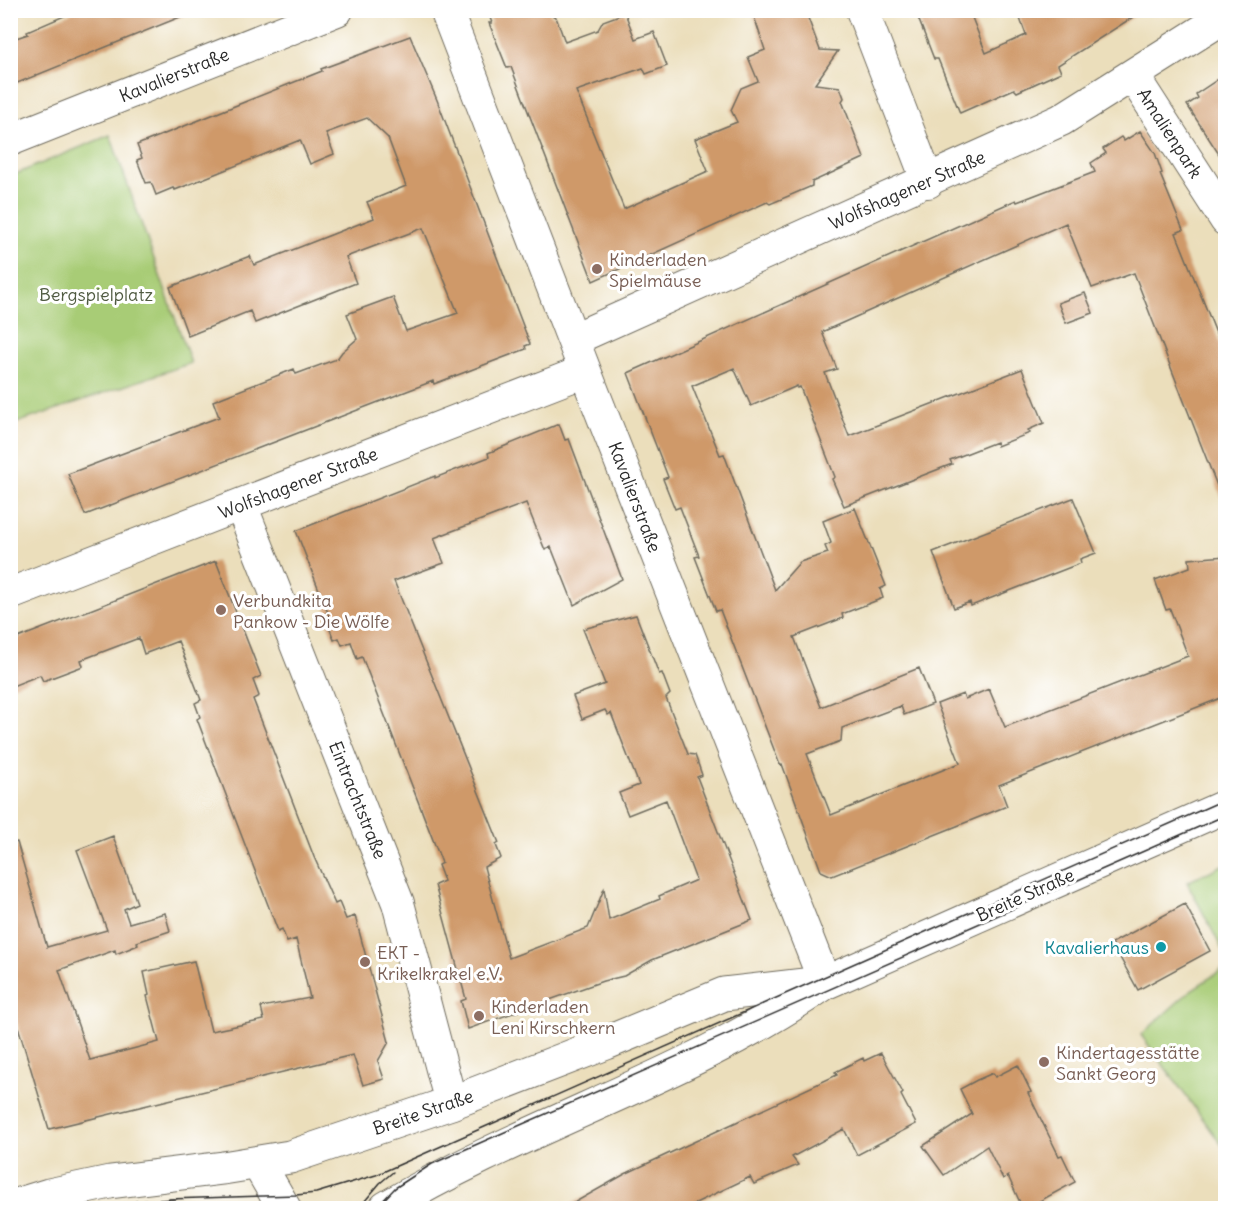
<svg xmlns="http://www.w3.org/2000/svg" width="1236" height="1219" viewBox="0 0 1236 1219" font-family="Delius,sans-serif">
  <rect width="100%" height="100%" fill="#fff"/>
  <filter id="ink" filterUnits="userSpaceOnUse"><feTurbulence type="fractalNoise" baseFrequency=".0167" numOctaves="2"/><feDisplacementMap in="SourceGraphic" scale="12" xChannelSelector="R" yChannelSelector="G"/><feConvolveMatrix kernelMatrix="1 2 1 2 8 2 1 2 1" color-interpolation-filters="sRGB"/></filter>
  <filter id="wash" filterUnits="userSpaceOnUse"><feTurbulence type="fractalNoise" baseFrequency=".008" numOctaves="4" result="noise"/><feDisplacementMap in="SourceGraphic" scale="24" xChannelSelector="R" yChannelSelector="G"/><feGaussianBlur stdDeviation="1.35" result="paint"/><feColorMatrix in="noise" values="0 0 0 0 0 0 0 0 0 0 0 0 0 0 0 0 0 1.4 0 .05"/><feComposite in="paint" operator="in"/></filter>
  <g filter="url(#wash)">
    <rect width="100%" height="100%" fill="#ebdebb"/>
    <!-- green -->
    <path fill="#a8cc76" stroke="#6a7c50" stroke-width="1.5" d="M110,135L191,363L11,425V176Z
      M1225,864V955L1187,882Z
      M1225,968V1149L1141,1035L1191,990Z"/>
    <g id="blocks">
      <!-- building -->
      <path fill="#cf9969" d="M78,10H195V11L10,86V40L28,34L27,32Z
        M487,10H549L551,15L556,17L565,42L598,30L603,21L625,13L635,39L654,32L667,66L646,74L643,68L576,91L624,209L708,171L695,139L737,122L731,110L741,88L758,81L748,57L765,50L752,10H805L820,50L838,51L815,84L840,87L844,98L842,101L864,158L812,182V186L770,204L767,202L593,281L511,67L507,68L489,23H492Z
        M915,10H969L986,53L1026,35L1017,10H1144L1058,65L1061,72L1017,92L1014,89L960,113L938,59H934Z
        M410,36L437,100L530,344L525,346L526,349L434,384L433,381L85,515L68,474L219,417L213,401L294,369L296,374L337,359L342,352L357,339L347,314L393,297L406,331L458,313L423,228L346,257L356,283L255,323L250,311L188,336L170,287L250,256L254,265L374,218L367,202L406,186L388,138L367,118L326,133L334,154L310,164L300,140L175,190L173,188L156,195L151,182L146,183L137,160L142,158L137,145L322,71L321,69Z
        M1226,74V165L1187,105L1198,98L1196,94Z
        M1140,131L1155,153L1162,173L1160,174L1183,230L1176,233L1226,358V500L1223,501L1134,273L1092,288L1066,223L822,332L837,369L825,373L849,436L1022,369L1044,423L1028,430L1030,433L997,446L996,442L950,460L952,464L844,506L832,479L835,477L800,387L797,388V386L751,406L734,368L692,386L720,455L724,454L775,590L800,562L828,553L825,546L831,543L823,521L855,508L886,586L880,589L883,598L842,614L843,618L794,637L821,707L919,668L933,704L904,715L901,706L842,728L841,741L807,754L831,815L960,763L937,704L963,694L965,699L989,689L1005,727L1188,656L1170,609L1166,610L1155,580L1190,567L1189,559L1226,556V696L999,785L1007,806L832,876L821,871L782,764L780,765L720,610L716,611L695,557L699,556L680,507L675,509L663,479L668,477L628,373L1016,200L1017,202L1095,172L1091,163L1106,153L1103,149L1121,137L1124,141Z
        M1085,293L1093,313L1066,323L1058,303Z
        M559,424L565,440L569,439L622,579L574,605L551,547L545,550L526,503L434,538L444,563L394,581L499,843L496,845L501,858L484,867L509,958L588,928L604,889L609,920L660,899L659,896L696,880L666,800L628,815L619,793L639,785L611,713L608,715L605,710L582,719L573,696L605,684L583,629L636,615L659,674L662,673L670,694L666,698L688,754L695,755L702,775L697,777L752,920L652,960L624,976L603,981L468,1029L461,1001L466,999L435,885L444,881L438,865L442,863L362,657L357,659L351,642L342,645L339,638L334,640L324,614L328,613L296,531L435,476V478L489,457L488,453Z
        M1073,498L1096,553L1080,559L1081,563L971,606L970,602L954,608L933,552Z
        M216,561L261,676L253,680L259,696L253,699L314,857L335,904L339,902L346,919L355,916L389,1042L378,1061L384,1079L363,1085L353,1055L49,1129L10,1000V843L17,842L47,947L107,930L77,850L113,836L137,903L124,909L129,923L165,913L170,931L137,942L138,945L116,954L115,950L59,970L90,1060L159,1042L147,996L149,995L144,972L194,961L211,1031L264,1020L261,1007L310,998L296,939L287,942L282,929L278,931L197,719L200,717L195,703L201,700L178,641L144,654L139,638L81,660L83,666L43,681L40,675L10,687V641Z
        M1185,904L1210,951L1138,990L1112,943Z
        M881,1053L903,1093L901,1095L916,1124L857,1155L844,1129L792,1157L798,1165L754,1184L750,1177L683,1209H563L625,1174L837,1075L835,1072L863,1058L864,1061Z
        M1018,1065L1031,1092L1028,1093L1059,1156L1062,1155L1075,1182L1025,1209H1023L1008,1176L1003,1179L987,1146L944,1175L923,1146L972,1114L960,1089L977,1080L993,1073L995,1077Z"/>
    </g>
  </g>
  <g filter="url(#ink)">
    <use href="#blocks" fill-opacity="0" stroke="#6e6a5d" stroke-width="1.5"/>
    <g fill="none" stroke-linecap="round" stroke-linejoin="round">
      <!-- minor casing -->
      <g stroke="#6e6a5d" stroke-width="34">
        <path id="minor" d="M446,10L585,371L825,983
          M862,10L928,182
          M1133,76L1226,220
          M10,140L337,10
          M574,339L1061,120L1226,16
          M241,505L398,903L451,1103
          M10,594L585,371"/>
      </g>
      <!-- major casing -->
      <g stroke="#6e6a5d" stroke-width="35">
        <path id="major" d="M258,1163L284,1208
          M10,1207L49,1195L110,1182L223,1168L290,1157L451,1103L606,1043L724,994L822,983
          M386,1208C527,1123 690,1077 825,983L1226,806"/>
      </g>
      <!-- minor -->
      <use href="#minor" stroke="#fff" stroke-width="32"/>
      <!-- major -->
      <use href="#major" stroke="#fff" stroke-width="33"/>
      <!-- tram -->
      <path stroke="#2b2b2b" stroke-width="1.5" d="M169,1199L296,1195L316,1193L376,1175L1226,799
        M209,1203L233,1208
        M111,1207L138,1201L177,1199
        M359,1208L380,1183L393,1172
        M376,1208L395,1188L432,1164L1226,815"/>
    </g>
  </g>
  <!-- markers -->
  <g fill="#8d6e63" stroke="#fff" stroke-width="2">
    <circle cx="597" cy="269" r="6"/>
    <circle cx="221" cy="610" r="6"/>
    <circle cx="365" cy="962" r="6"/>
    <circle cx="479" cy="1016" r="6"/>
    <circle cx="1044" cy="1062" r="6"/>
  </g>
  <circle fill="#0f9aa8" stroke="#fff" stroke-width="2" cx="1161" cy="947" r="6"/>
  <g text-anchor="middle" dominant-baseline="central" stroke-width="6" stroke-linejoin="round" paint-order="stroke">
    <!-- street labels -->
    <g font-size="18" fill="#2b2b2b" stroke="#fff">
      <text transform="translate(174 75) rotate(-22)">Kavalierstraße</text>
      <text transform="translate(1170 133) rotate(57)">Amalienpark</text>
      <text transform="translate(907 190) rotate(-24)">Wolfshagener Straße</text>
      <text transform="translate(298 483) rotate(-21)">Wolfshagener Straße</text>
      <text transform="translate(635 497) rotate(69)">Kavalierstraße</text>
      <text transform="translate(358 800) rotate(68)">Eintrachtstraße</text>
      <text transform="translate(1025 895) rotate(-24)">Breite Straße</text>
      <text transform="translate(423 1112) rotate(-19)">Breite Straße</text>
    </g>
    <!-- education labels -->
    <g font-size="18" fill="#785e54" stroke="#fff" text-anchor="start">
      <text x="609" y="259">Kinderladen<tspan x="609" dy="21">Spielmäuse</tspan></text>
      <text x="233" y="600">Verbundkita<tspan x="233" dy="21">Pankow - Die Wölfe</tspan></text>
      <text x="377" y="952">EKT -<tspan x="377" dy="21">Krikelkrakel e.V.</tspan></text>
      <text x="491" y="1006">Kinderladen<tspan x="491" dy="21">Leni Kirschkern</tspan></text>
      <text x="1056" y="1052">Kindertagesstätte<tspan x="1056" dy="21">Sankt Georg</tspan></text>
    </g>
    <!-- park labels -->
    <g font-size="18" fill="#505b42" stroke="#fff">
      <text x="96" y="294">Bergspielplatz</text>
    </g>
    <!-- culture labels -->
    <g font-size="18" fill="#0d838f" stroke="#fff" text-anchor="end">
      <text x="1149" y="947">Kavalierhaus</text>
    </g>
  </g>
  <!-- margin -->
  <rect width="1236" height="1219" fill="none" stroke="#fff" stroke-width="36"/>
</svg>
